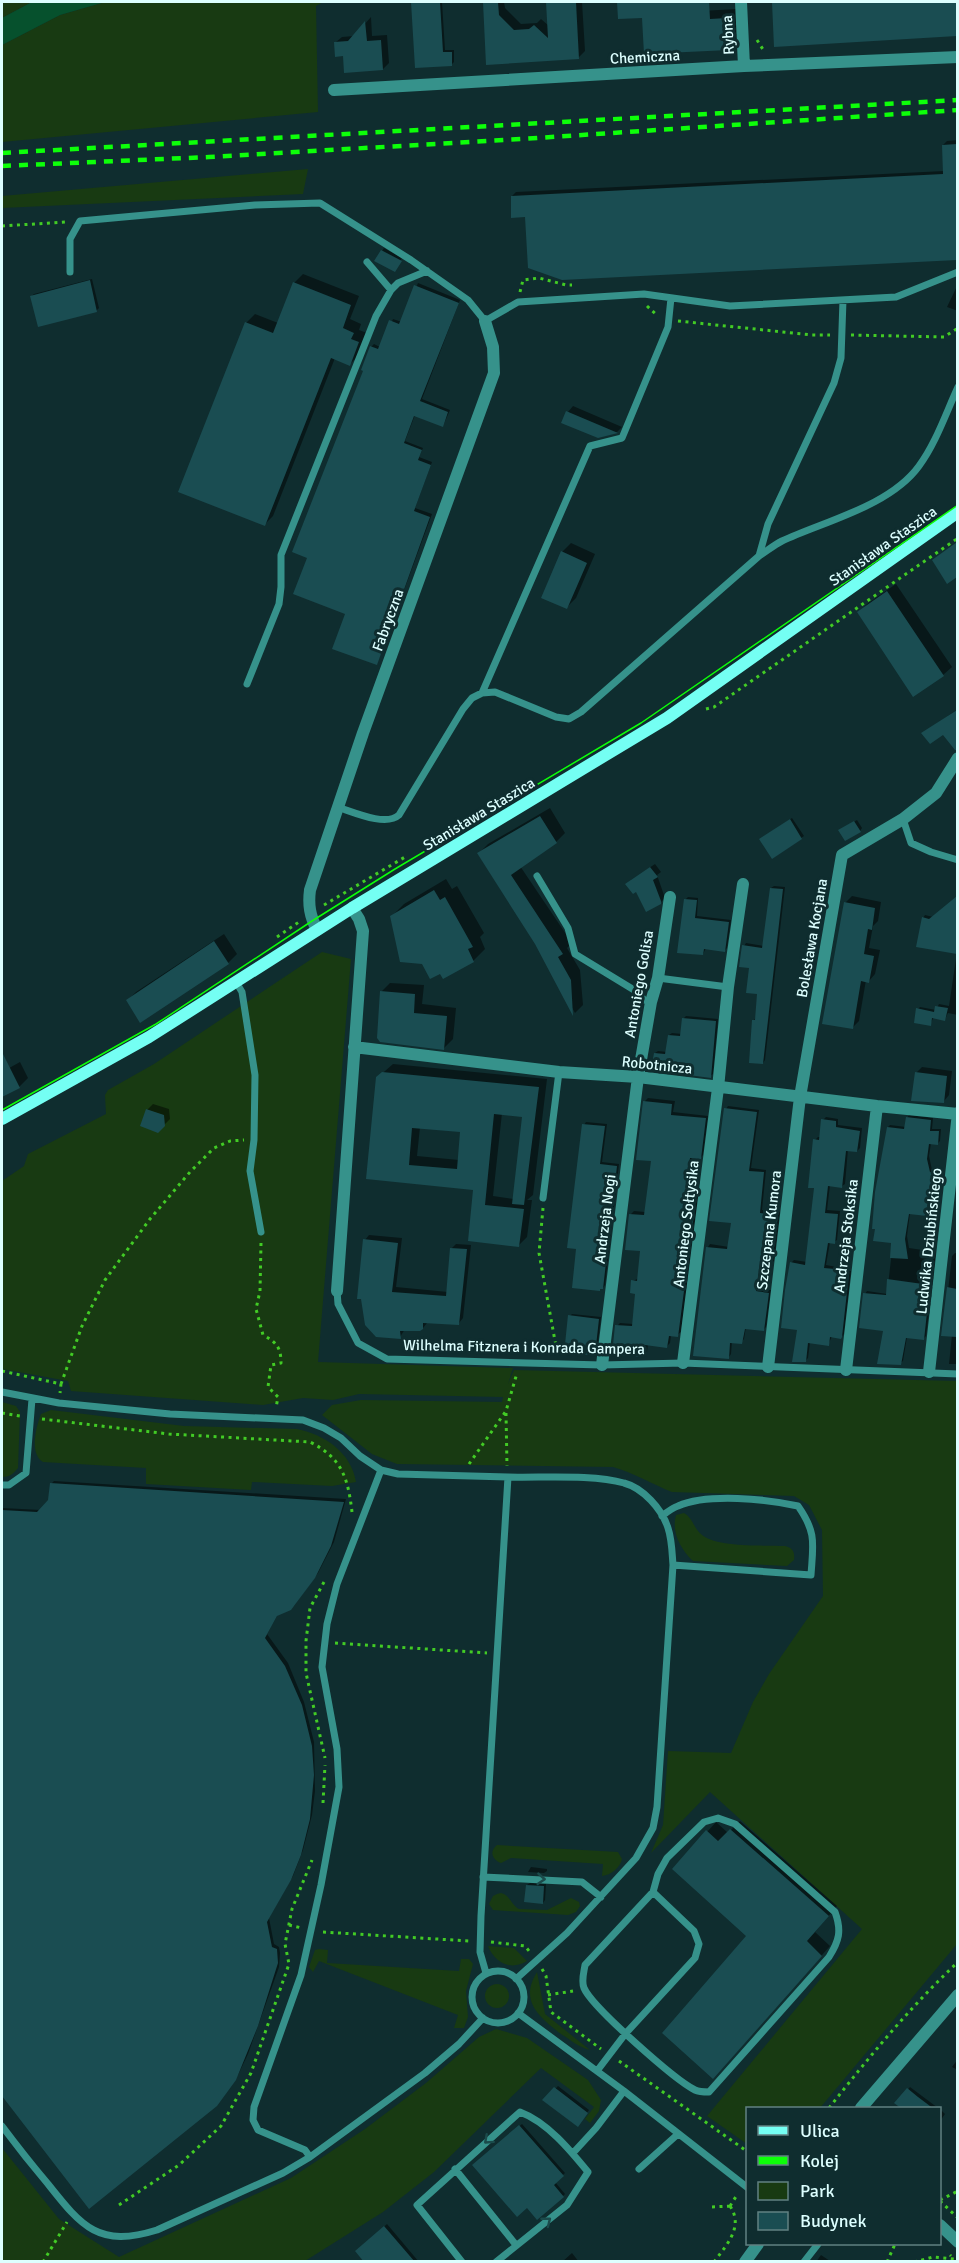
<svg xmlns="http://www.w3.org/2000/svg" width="959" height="2263" viewBox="0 0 959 2263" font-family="Signika,sans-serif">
  <rect width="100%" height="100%" fill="#0f2d2f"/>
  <!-- green -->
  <path fill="#183a12" d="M2,2H32L2,18Z
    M105,2H323L316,6L318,112L2,142V45L60,15Z
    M308,169L303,194L2,208V196Z
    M322,952L351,959L318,1362L513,1368L508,1384L514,1370L957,1381V1944L820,2108H748L747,2144L707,2116L862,1929L710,1792L651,1853L663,1825L668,1751L731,1753L753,1702L769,1674L823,1596L822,1530L809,1505L794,1496L672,1492C652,1484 634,1473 613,1467L397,1464L372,1454L322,1415L332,1405L361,1400L502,1402L503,1397L359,1394L333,1400L303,1398L263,1405L71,1391L68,1381L2,1369V1181L24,1166L28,1154L106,1114L105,1095L108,1090L154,1064Z
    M2,1402L16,1406L20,1412L18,1468C13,1474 10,1477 2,1477Z
    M51,1410L184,1426L297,1429C325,1435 351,1452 356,1482L332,1486L252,1482L251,1490L146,1484V1468L43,1462C29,1454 36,1427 41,1414Z
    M684,1513C693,1518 694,1529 702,1535C719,1548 764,1545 785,1546C793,1548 795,1552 794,1560L787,1566L693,1561C681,1550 671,1532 676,1515Z
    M497,1845L618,1852L622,1859C620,1868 611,1875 602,1876L603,1864L511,1858L501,1863C492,1860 489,1851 497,1845Z
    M501,1893C510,1895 511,1905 519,1909L547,1910L571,1898L579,1902L580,1906L576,1912L568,1915L493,1910L489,1904L493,1896L497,1894Z
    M488,1946L514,1948L527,1961C511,1971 495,1963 488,1946Z
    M319,1949L328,1950L327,1963L459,1971L461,1959H469L473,1964L466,1991L468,2017L464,2028H454L458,2015L319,1961L313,1972L309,1967L315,1950Z
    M537,1972L545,2014L590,2050C578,2047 571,2040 561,2034C539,2017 519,2001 537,1972Z
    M485 1996a12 12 0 1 1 24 0a12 12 0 1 1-24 0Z
    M496,2029L527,2038L588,2080L601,2100L599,2111L590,2123L585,2119L594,2107L541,2068L434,2172L383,2212L305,2261H2V2148L59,2219L119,2257L291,2178L365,2129L426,2083L479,2037Z"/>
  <!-- water -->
  <path fill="#06512d" d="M32,2H105L60,15L2,45V18Z"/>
  <!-- shadow -->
  <path fill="#0007" fill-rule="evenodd" d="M413,2H442L445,50H454V62L452,64L417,66Z
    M484,2H504L505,8L521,24L537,23L541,19L549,26L548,2H582L585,51L578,58L487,63Z
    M619,2H669V7L701,11L736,9L738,39L728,48L643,16L620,18Z
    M773,2H958V35L776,45Z
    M371,17L372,36L387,35L389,63L383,69L336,42L342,37L354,36Z
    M958,140V259L562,279L526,216L512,196L516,192L944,171L943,145L947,141Z
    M384,248L402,258L395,270L382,251Z
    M303,274L359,296L350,319L361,324L359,330L367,333L359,355L350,364L335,358L273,516L264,525L246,323L255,314L278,323L294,283Z
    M92,279L99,308L97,310L32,296L34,294Z
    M418,283L460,300L422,399L450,410L443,426L415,415L405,441L423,448L419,457L432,462L415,508L432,514L377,664L309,557L371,347L374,344L380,347L393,319L402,322Z
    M958,284V311L947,307Z
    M573,406L622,427L617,432L598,437L568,412Z
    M958,541V575L948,582L934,561Z
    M571,543L595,554L576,598L567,607L562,552Z
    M896,584L952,667L943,675L859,613L867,604Z
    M958,709V749L944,733H923Z
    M550,808L565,833L556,842L520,866L572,943L567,948L580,970L583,1005L575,1013L536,943L478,854L488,844Z
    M792,818L804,836L801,838L763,837Z
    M857,820L862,828L860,831L843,828Z
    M655,864L661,872L657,875L665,898L660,903L631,880Z
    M446,879L452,889L457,886L484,933L480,937L485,949L473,961L441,972L392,916L404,904Z
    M774,886L785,887L765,1060L763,1063L754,1020L756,1018L759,993L744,946L746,943L764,946L771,888Z
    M852,896L881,902L878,921L873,926L869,948L880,950L875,974L869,981L866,980L859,1021L852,1028L845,903Z
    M688,897L698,898L697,916L731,920L727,948L724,951L706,948L703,954L685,900Z
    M958,897V1015L948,1013L945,1019L934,1017L930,1024L918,1009L920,1007L936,1010L939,1004L949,1006L957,952L923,918L925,915L933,917Z
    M224,934L237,954L228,963L128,1000L136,992Z
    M390,983L424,985L422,1004L456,1008L453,1039L444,1048L381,992Z
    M686,1016L718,1019L713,1074L710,1076L655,1053L658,1051L667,1052L669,1035L672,1033L682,1034L684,1018Z
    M20,1062L28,1078L19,1087L2,1095V1072Z
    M393,1064L547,1079L533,1195L527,1200H532L527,1237L518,1246L469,1239L475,1188L367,1177L377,1078ZM502,1113L524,1116L514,1199L493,1196ZM420,1127L462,1131L459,1160L417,1156Z
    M922,1067L952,1071L949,1095L944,1101L916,1073Z
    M648,1098L675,1101L673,1112L708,1116L703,1155L700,1158L692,1157L689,1187L699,1188L681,1332L677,1335H671L670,1343L667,1346L648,1344L647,1352L644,1355L617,1326L620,1323L633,1324L637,1293L633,1281L639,1278L642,1250L631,1214L634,1211L645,1212L653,1160L645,1101Z
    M153,1104L169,1109L170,1119L158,1131L147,1110Z
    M728,1106L759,1110L751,1168L766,1170L762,1210L780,1212L774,1261L771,1263L762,1262L758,1289L771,1290L766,1327L763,1330L746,1327L744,1339L741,1342L732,1341L731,1354L729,1357L708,1247L710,1244L729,1247L733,1222L726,1109Z
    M909,1115L933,1118L932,1129H941L940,1141L937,1144L931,1143L929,1156L932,1170L943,1171L938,1213L936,1215L910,1213L907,1236L909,1248L936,1252L926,1336L923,1339L907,1337L903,1361L900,1363L885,1329L865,1294L867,1291L887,1294L893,1242L888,1127L890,1125L906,1127L907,1118Z
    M826,1117L838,1119V1125L862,1128L860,1148L857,1151L848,1149L845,1184L842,1186L830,1185L827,1210L840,1211L837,1240L834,1242H830L826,1265L837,1267V1270L851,1271L844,1334L841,1337L832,1336L828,1345L810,1342L808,1358L805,1361L798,1329L791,1263L794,1260L807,1262L815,1187V1140L818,1137H821L823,1120Z
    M586,1122L607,1124L602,1162L619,1164L605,1285L603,1288L578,1248L584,1125Z
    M369,1235L402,1238L396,1287L448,1292L452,1248L456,1244L471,1245L463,1318L459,1323H427L423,1328L405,1329L400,1337L365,1240Z
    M955,1253H958V1364H949L952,1335H943L952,1256Z
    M572,1314L601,1317L597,1351L594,1354L570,1316Z
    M54,1481L346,1499L334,1542L318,1573L294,1606L278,1614L267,1634L288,1663L304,1702L314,1742L315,1791L312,1815L303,1850L293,1876L269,1918L274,1944L279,1947L280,1953L279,1967L248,2054L238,2075L220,2101L89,2207L2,2094V1992L6,1988H2V1508L41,1510L50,1501L51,1484Z
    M740,1821L837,1906L815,1932L830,1946L722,2068L749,1936L674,1869L716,1822L728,1833Z
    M531,1867L547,1869V1871L544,1873L528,1872Z
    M530,1883L546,1884L545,1900L543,1903L527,1885Z
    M958,2059V2070L952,2067Z
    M558,2086L589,2110L580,2123L545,2100Z
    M910,2087L938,2108H904L897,2103Z
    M940,2109L945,2114L940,2121Z
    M522,2124L565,2173L555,2182L565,2194L563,2196L527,2206L474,2165Z
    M387,2224L419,2262H366L357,2251Z
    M572,2253L579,2262H562Z
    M821,2255L830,2261L816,2262Z"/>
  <!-- building -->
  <path fill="#1a4d52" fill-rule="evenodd" d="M411,2H440L443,52H452V66L415,68Z
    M483,2H498L499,15L514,30L529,29L534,25L548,38L546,2H576L579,59L486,65Z
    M617,2H709L710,19L727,18L729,50L644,54L642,18L618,19Z
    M772,2H957V36L774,47Z
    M365,21L367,41L381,40L383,70L344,73L343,56L335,57L334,42L348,41Z
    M957,144V260L562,280L528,268L525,217L511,218V196L943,174L942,145Z
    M381,250L402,261L395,272L374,261Z
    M90,280L97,312L38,327L30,296Z
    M293,282L351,305L343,328L354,333L351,339L359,342L350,366L331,358L265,526L178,492L245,322L273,333Z
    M414,285L459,303L420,401L448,412L443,427L414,416L404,443L422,450L418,460L431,465L414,511L430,517L377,665L332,649L345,614L293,594L307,558L292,552L363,371L361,370L370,346L378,349L389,320L399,324Z
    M566,411L618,433L598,438L561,423Z
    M957,542V577L947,584L932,560Z
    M561,551L587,563L567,609L541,598Z
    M887,591L944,676L913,697L857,612Z
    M957,710V750H955L943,735L930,744L921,733Z
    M540,816L557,843L511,875L563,954L558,957L571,980L573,1016L535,944L477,853Z
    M790,819L802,839L772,859L759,839Z
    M854,821L861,832L845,841L838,830Z
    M650,867L658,877L653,880L661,901V904L646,912L636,892L633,894L625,884Z
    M770,888L783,889L763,1064L749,1063L752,1020H755L757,994L746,993L749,968L739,967L742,945L762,948Z
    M434,890L440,900L445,897L473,947L468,949L474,962L443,979L440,974L430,979L422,964L400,962L390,916Z
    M957,896V954L916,947L922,917L929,919Z
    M684,899L697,900L695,918L729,922L725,952L704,949L703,955L677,953Z
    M844,902L875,908L872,930L868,929L864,954L874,956L869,983L861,981L853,1029L822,1024Z
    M214,941L229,964L140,1023L126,1000Z
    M380,991L415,994L414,1013L447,1016L444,1050L380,1042L377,1038Z
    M935,1006L948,1008L945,1021L932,1018L931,1026L914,1023L916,1008L934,1012Z
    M682,1018L716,1021L711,1078L651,1070L654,1053L665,1054L668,1035L680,1036Z
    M2,1052L20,1088L2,1097Z
    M382,1072L539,1087L524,1205L512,1204L522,1117L494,1114L485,1205L524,1209L519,1247L468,1241L473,1190L366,1179L376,1077ZM412,1128L460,1132L457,1169L409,1165Z
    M915,1072L947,1076L944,1103L911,1101Z
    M643,1101L672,1104L671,1115L706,1118L701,1159L690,1158L687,1190L697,1191L678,1337L669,1336L667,1348L645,1345L644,1357L612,1355L615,1325L632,1326L635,1294L630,1293L631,1280L637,1281L640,1251L625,1250L629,1214L644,1215L651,1161L636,1160Z
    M724,1108L757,1112L749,1171L764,1172L760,1213L778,1215L772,1265L760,1264L756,1291L769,1293L764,1331L745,1329L742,1344L730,1343L729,1359L693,1356L706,1247L727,1249L731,1223L709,1221Z
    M146,1109L164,1115L165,1126L158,1133L140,1126Z
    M906,1117L931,1120L930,1131H939L938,1145L929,1144L927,1159L930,1172L941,1173L936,1217L909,1214L905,1239L908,1259L890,1258L891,1243L873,1241L875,1229H872L875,1192L887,1127L904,1129Z
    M821,1119L836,1121V1127L860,1131L857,1152L846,1151L842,1188L828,1186L825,1213L838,1214L835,1244L828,1243L824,1268L835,1269V1272L849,1274L842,1337L841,1339L830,1337L829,1346L808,1343L806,1362H792L797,1330L781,1328L785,1290L790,1262L805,1265L814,1188H808L813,1139L819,1140Z
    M582,1124L605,1126L600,1164L617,1166L603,1289H600V1291L572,1288L576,1249L567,1248Z
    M363,1239L398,1243L392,1292L446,1296L450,1248L467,1249L459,1325L423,1323V1329L420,1331H400L401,1339L376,1337L365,1325L361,1299H357Z
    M887,1279L930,1285L924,1340L906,1338L901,1365L877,1364L883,1331L859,1328L863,1293L886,1295Z
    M947,1287L957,1289V1337L941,1336Z
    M568,1315L599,1319L595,1355L564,1354Z
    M50,1483L344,1502L331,1546L315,1578L291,1610L277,1616L265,1638L285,1666L302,1705L312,1746L314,1775L310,1819L301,1855L291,1880L267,1922L272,1947L277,1949L278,1963L258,2026L236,2080L217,2106L89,2209L2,2096V1510L37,1512L48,1500Z
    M730,1829L829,1916L807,1941L822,1956L713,2079L662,2033L746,1936L672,1869L706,1830L718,1841Z
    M526,1885L544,1886L543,1904L524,1902Z
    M554,2087L588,2113L578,2127L542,2100Z
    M907,2088L918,2097L934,2109H902L894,2103Z
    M519,2125L564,2176L554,2185L564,2197L537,2220L527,2208L517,2217L472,2165Z
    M384,2226L415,2262H364L355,2251Z"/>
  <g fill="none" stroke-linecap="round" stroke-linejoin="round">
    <!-- path -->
    <path stroke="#42cb25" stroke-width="3" stroke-dasharray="3 4.5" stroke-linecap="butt" d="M757,40L764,51
      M2,226L66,222
      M520,292L523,280L539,278L566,285H572
      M647,306L658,316
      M678,321L812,335H830
      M851,335L944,337L958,328
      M706,709L714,707L958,538
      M324,905L405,857
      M277,937L299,922
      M543,1208L539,1253L557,1352
      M261,1243L260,1291L256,1309L263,1335C276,1342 281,1347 281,1363L271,1365L268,1387L278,1397L276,1408
      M2,1371L61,1384L60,1393
      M61,1384L82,1326L105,1280L150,1219L190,1172L214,1148L230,1141L244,1140
      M2,1413L20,1416
      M506,1413L507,1466
      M42,1419L169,1434L310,1442C342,1458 348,1478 352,1512
      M469,1464L506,1411L517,1373
      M324,1582L310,1608L306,1641V1673L325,1758
      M335,1643L487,1653
      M323,1803L325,1765
      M289,1925L302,1928
      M323,1932L469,1941
      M491,1942L525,1946L529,1951
      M542,1969L546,1976L551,2012L601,2049
      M548,1995L573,1991
      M619,2061L748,2152
      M829,2108C869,2057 910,2007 958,1962
      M940,2200L958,2191
      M940,2201L958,2218
      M119,2205L179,2165L221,2126L251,2073L289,1964L285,1944L292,1909L312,1860
      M730,2206L737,2195
      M712,2207L730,2206
      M43,2262L67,2222
      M714,2262C727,2244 744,2227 730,2206
      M887,2262L895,2244
      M914,2262L933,2257L954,2259L950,2255"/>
    <!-- lane -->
    <path stroke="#36928b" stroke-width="7" d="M367,262L391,290
      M70,272V239L80,221L255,205L320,203L411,260L468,300L485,321L518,302L644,294L730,306L896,297L958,272
      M759,556L768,524L834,383L841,358L843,300
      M247,684L279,604L281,587V555L376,316L391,290L398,283L427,271
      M482,693L590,446L622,438L668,327L671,298
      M337,807C353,812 386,827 399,815L463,709L472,698L482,693L495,692L556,717L569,719L581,712L759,556C767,551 774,545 782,541C825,521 890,506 919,466C936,443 946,413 958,387
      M903,819L911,843L931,852L958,860
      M537,876L568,928L575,954L639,993L644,1000L651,1002
      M658,978L728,987
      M236,982L242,992L255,1075L254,1140L250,1171L261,1232
      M543,1198L559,1072
      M337,1291L338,1304L358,1343L387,1359L602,1365L683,1363L958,1374
      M2,1392L59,1403L170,1414L303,1420L324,1428L341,1438L360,1456L381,1470L398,1474L508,1477L481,1916L480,1952L486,1973
      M508,1477C541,1478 593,1474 624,1483C643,1488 662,1509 668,1528C672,1540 672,1553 673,1565L657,1807L653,1828L636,1858L567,1933L516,1979
      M2,1485H9L26,1473L32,1399
      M662,1516C667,1512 672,1508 678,1506C708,1493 767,1499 798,1506C817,1533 813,1544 811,1575L673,1565
      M483,1877L582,1882L601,1897
      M472 1997a26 26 0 1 1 52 0a26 26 0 1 1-52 0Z
      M518,2013L624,2091L748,2188
      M597,2071L626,2033L695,1958L699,1944L694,1931L653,1892L585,1965C584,1972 581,1981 584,1988C592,2007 675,2080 695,2090C699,2092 704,2092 709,2092L829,1957C839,1941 842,1931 835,1912L735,1824L718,1818L704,1822L667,1858L658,1874L653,1892
      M2,2126C17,2146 32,2165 48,2184C82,2227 99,2248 157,2230L283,2173L310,2157L425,2073L459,2044L483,2018
      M573,2153L596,2128L624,2091
      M310,2157L305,2150L258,2130L253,2120L254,2107L301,1975L321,1885L339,1787L337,1749L322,1667L327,1624L337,1584L381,1470
      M455,2169L516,2245
      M639,2169L678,2134
      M462,2262L417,2205L520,2112C547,2122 570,2150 588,2172L567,2205L496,2262
      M804,2262L818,2244"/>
    <!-- street -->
    <path stroke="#36928b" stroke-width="12" d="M741,2L744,66
      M334,90L744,66L958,57
      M317,930C310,916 308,905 310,890L363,733L494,373L493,347L485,321
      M354,1047L559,1072L638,1077L877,1106L958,1114
      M337,1291L363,931L359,919L352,908
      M683,1363L718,1088L728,987L743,884
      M602,1365L638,1077L651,1002L658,978L670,897
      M768,1367L800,1097L842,855L903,819L936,793L958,758
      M846,1370L877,1106
      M929,1372L958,1113
      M861,2108L958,1995
      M940,2225L958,2242
      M745,2262L758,2244"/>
    <!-- secondary -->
    <path stroke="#74fff3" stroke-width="12" d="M2,1119L149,1037L352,908L667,718L958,512"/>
    <!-- tram -->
    <path stroke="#0dff09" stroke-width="1.5" d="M2,1110L156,1024L312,921L395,869L641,723L958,505"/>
    <!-- rail -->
    <path stroke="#0dff09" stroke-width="4.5" stroke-dasharray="9 8" stroke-linecap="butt" d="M2,153L958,100
      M2,166L209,157L521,139L958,110"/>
  </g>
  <!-- one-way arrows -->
  <defs><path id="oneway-chevron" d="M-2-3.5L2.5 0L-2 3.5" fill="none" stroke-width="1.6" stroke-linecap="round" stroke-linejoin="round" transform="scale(1.5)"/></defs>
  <g stroke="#1b4b4b">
    <use href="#oneway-chevron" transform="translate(541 1879) rotate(4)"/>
    <use href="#oneway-chevron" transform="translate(488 2140) rotate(138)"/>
    <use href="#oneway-chevron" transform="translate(547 2221) rotate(-38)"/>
  </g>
  <g text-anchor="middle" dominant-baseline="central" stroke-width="6" stroke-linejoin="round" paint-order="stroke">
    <!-- street labels -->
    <g font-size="15" fill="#dff" stroke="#0f2d2f">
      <text transform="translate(728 35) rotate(-93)">Rybna</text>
      <text transform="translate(645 57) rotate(-3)">Chemiczna</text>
      <text transform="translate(883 546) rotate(-35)">Stanisława Staszica</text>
      <text transform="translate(388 620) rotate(-70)">Fabryczna</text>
      <text transform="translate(479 814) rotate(-31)">Stanisława Staszica</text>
      <text transform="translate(812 938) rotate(-80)">Bolesława Kocjana</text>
      <text transform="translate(639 984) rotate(-80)">Antoniego Golisa</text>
      <text transform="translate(657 1065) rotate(6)">Robotnicza</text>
      <text transform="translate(605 1219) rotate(-83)">Andrzeja Nogi</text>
      <text transform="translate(686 1224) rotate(-83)">Antoniego Sołtysika</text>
      <text transform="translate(769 1230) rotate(-83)">Szczepana Kumora</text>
      <text transform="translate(846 1236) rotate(-83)">Andrzeja Stoksika</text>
      <text transform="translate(929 1241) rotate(-84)">Ludwika Dziubińskiego</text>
      <text transform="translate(524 1347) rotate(1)">Wilhelma Fitznera i Konrada Gampera</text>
    </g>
  </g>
  <!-- border -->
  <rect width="959" height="2263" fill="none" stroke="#ddffff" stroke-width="6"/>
  <!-- legend -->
  <rect x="746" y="2107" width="195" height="138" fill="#0f2d2f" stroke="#618182" stroke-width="1.5"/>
  <rect x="758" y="2126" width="30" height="9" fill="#74fff3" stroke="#618182" stroke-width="1.5"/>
  <text x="800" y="2137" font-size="18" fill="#ddffff">Ulica</text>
  <rect x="758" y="2156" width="30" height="9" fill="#0dff09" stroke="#618182" stroke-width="1.5"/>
  <text x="800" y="2167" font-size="18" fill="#ddffff">Kolej</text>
  <rect x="758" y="2182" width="30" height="18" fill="#183a12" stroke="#618182" stroke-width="1.5"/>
  <text x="800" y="2197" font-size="18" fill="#ddffff">Park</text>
  <rect x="758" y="2212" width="30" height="18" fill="#1a4d52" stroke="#618182" stroke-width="1.5"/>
  <text x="800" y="2227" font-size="18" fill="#ddffff">Budynek</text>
</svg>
